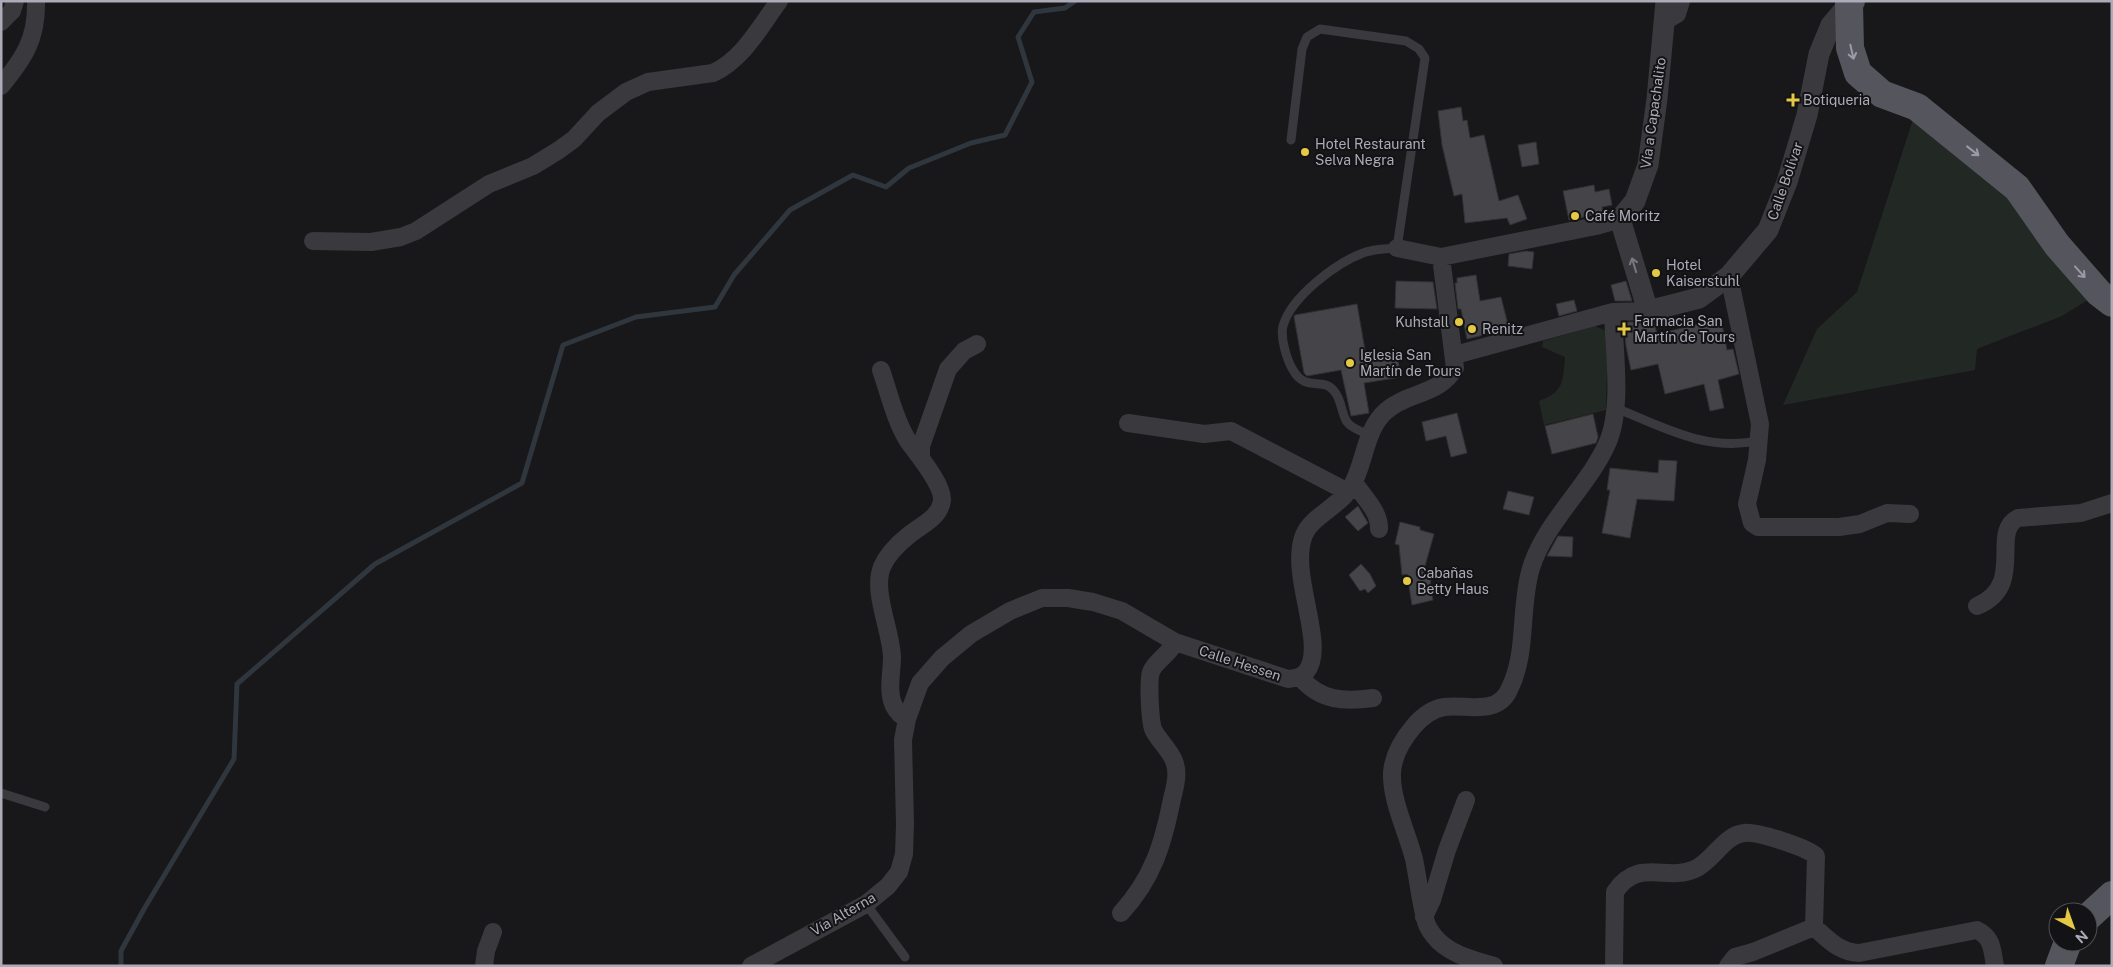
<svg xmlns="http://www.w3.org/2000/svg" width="2113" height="967" viewBox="0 0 2113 967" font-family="'Public Sans',sans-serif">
  <rect width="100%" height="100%" fill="#181719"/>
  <!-- green -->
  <path fill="#222924" d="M1917,107L1984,159L2099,293L2062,316L1977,349L1975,370L1783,405L1817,329L1857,292Z
    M1595,326L1608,332L1606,410L1544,425L1539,401C1564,392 1563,381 1565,357L1542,347L1543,341Z"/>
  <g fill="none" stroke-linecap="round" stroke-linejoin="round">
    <!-- stream -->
    <path stroke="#30363e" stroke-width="5" d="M121,966V951L144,909L234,759L237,684L375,564L522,483L563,345L636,317L715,307L734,275L790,210L853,175L886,187L909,168L971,143L1005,135L1032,82L1018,37L1034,12L1065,8L1075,1"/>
  </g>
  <!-- building -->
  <path fill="#454449" stroke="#323135" d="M1461,107L1463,121L1467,120L1470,138L1484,135L1499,201L1518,195L1527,219L1510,225L1507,218L1465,223L1462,194L1454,196L1442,145L1438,111Z
    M1536,142L1539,164L1522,167L1518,145Z
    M1594,185L1595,192L1609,189L1612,205L1602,207L1603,213L1569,220L1563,191Z
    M1526,251L1534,252L1532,269L1508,266L1509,254Z
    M1476,275L1480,301L1501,297L1509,329L1467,339L1461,309H1458L1455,283H1457V278Z
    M1396,281L1433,282L1437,309L1395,308Z
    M1626,281L1632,301H1615L1611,285Z
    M1574,300L1577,311L1559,316L1556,304Z
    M1357,304L1366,356L1396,350L1401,377L1364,383L1369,413L1351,416L1341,370L1307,376L1304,373L1294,317L1295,315Z
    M1721,319L1727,350L1733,349L1739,374L1718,380L1724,408L1710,411L1704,384L1665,394L1658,364L1631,370L1626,346L1624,322H1654L1657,334Z
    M1457,413L1467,453L1451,457L1446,436L1426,441L1422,422Z
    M1593,414L1598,437L1596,443L1552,454L1545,426Z
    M1659,460L1677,461L1674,501L1637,499L1630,538L1602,533L1610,490H1607L1610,468L1658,473Z
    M1508,491L1534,497L1529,515L1503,509Z
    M1358,506L1368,523L1358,531L1345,517Z
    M1400,522L1420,527V530L1434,534L1425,566L1431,578L1430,586L1433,600L1412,605L1407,574L1402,575L1399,545L1395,544Z
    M1558,536L1573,537L1572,557L1547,556Z
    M1361,564L1370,574L1376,586L1368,593L1365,589L1360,591L1349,575Z"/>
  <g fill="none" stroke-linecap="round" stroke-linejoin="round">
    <!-- service -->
    <path stroke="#39393e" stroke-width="9" d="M1291,140L1302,49L1307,37L1320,29L1406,41L1419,49L1425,58L1397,248C1386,249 1373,249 1363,253C1336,263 1291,297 1283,326C1280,338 1287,360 1293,370C1306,393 1323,376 1334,391C1342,400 1341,413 1347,422C1352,429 1363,432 1370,435
      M1616,408C1662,427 1709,453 1760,440
      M1,793L45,807
      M866,904L905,957"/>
    <!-- minor -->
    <path stroke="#39393e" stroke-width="18" d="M1665,21L1677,14L1681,1
      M1,22L12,11L15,1
      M1,86C24,58 37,39 36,1
      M313,241L371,242L401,237L416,231L489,184L533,166L559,150L574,139L598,113L626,92L648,82L713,73C743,59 760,27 779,1
      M1397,248L1441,257L1596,226L1620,219
      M1729,276L1760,424L1757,460L1747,504L1752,523L1758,527H1839L1860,524L1887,513L1910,514
      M1455,355L1613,312L1648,311
      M881,370C889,393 895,420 908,441C917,454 943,484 942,500C940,518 921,525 909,535C899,543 887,555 882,567C872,591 891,630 892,657C892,672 887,692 894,706C897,712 901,716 907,719
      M1128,423L1204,434L1231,431L1348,492
      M921,458V446L948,369L964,351L977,344
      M1354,482C1362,496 1380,511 1379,529
      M1977,606C2027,585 1989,532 2018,518L2081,513L2112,503
      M1300,677C1320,701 1344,702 1373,698
      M1121,913C1153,878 1163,844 1172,799C1175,787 1179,773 1174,761C1170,750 1158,740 1153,729C1150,720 1148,681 1151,672C1155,661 1169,655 1175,642
      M1424,917L1432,900L1447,850L1466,800
      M484,966L486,951L493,932
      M751,966L866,904L888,886L899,872L904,854L905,824L903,740L907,719L920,683L942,658L971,634L1010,611L1042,598H1068L1093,602L1122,611L1175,642L1288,679C1295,678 1301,678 1306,672C1328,646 1288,574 1304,535C1311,517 1339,506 1350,489C1365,466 1364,430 1386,411C1407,392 1440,395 1455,368L1441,257
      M1494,966C1473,960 1448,954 1434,936C1430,931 1426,925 1425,918C1420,899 1418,878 1414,859C1407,832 1391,800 1392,773C1393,755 1402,740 1414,726C1421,718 1432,709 1444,707C1466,704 1497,716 1509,690C1528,653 1519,608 1531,568C1546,521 1587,488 1607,444C1623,409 1614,351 1613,312
      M1614,966L1615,892C1638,857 1666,882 1695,869C1713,861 1724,835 1744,833C1756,831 1806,847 1816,856L1814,927
      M1728,966L1735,957L1753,952L1814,927C1829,940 1839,952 1859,953L1977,930C1993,938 1992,950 1995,966"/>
    <!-- tertiary -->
    <path stroke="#39393e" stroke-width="21" d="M1666,1L1657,99L1648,165L1635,201L1620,219L1648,311L1699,298L1729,276L1768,230L1787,182L1807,115L1819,54L1831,25L1849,4"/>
    <!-- primary -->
    <path stroke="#55555d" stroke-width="28" d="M1851,1L1849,4L1850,48L1858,73L1882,94L1917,107L2017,188L2057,245L2099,293L2112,303
      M2088,917L2112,895
      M2059,966L2068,942"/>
  </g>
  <!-- one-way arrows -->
  <defs><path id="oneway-shaft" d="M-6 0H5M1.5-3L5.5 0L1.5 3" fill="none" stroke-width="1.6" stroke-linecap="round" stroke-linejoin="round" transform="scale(1.25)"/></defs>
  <g stroke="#9a9ba6">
    <use href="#oneway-shaft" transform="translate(1852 52) rotate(77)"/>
    <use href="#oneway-shaft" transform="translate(1973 151) rotate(38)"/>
    <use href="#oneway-shaft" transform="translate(2080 272) rotate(48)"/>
  </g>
  <use stroke="#787881" href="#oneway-shaft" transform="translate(1634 265) rotate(-107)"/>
  <!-- markers -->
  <g fill="#e5c944" stroke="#131214" stroke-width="2">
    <path d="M1790.5 92.5h5v5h5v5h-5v5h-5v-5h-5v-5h5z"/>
    <circle cx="1305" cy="152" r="5"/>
    <circle cx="1575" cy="216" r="5"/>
    <circle cx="1656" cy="273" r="5"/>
    <circle cx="1459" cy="322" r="5"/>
    <circle cx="1472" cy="329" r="5"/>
    <path d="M1621.5 321.5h5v5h5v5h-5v5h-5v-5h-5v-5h5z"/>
    <circle cx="1350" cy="363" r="5"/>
    <circle cx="1407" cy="581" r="5"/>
  </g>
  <g text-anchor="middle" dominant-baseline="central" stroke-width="4" stroke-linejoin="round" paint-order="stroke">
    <!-- poi labels -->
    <g font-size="14" fill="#abacb8" stroke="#131214" text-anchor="start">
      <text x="1803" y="100">Botiqueria</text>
      <text x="1315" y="144">Hotel Restaurant<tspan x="1315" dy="16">Selva Negra</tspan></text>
      <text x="1585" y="216">Café Moritz</text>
      <text x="1666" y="265">Hotel<tspan x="1666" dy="16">Kaiserstuhl</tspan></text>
      <text x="1634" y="321">Farmacia San<tspan x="1634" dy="16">Martín de Tours</tspan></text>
      <text x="1449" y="322" text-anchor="end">Kuhstall</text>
      <text x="1482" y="329">Renitz</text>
      <text x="1360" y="355">Iglesia San<tspan x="1360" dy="16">Martín de Tours</tspan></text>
      <text x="1417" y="573">Cabañas<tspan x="1417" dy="16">Betty Haus</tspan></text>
    </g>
    <!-- street labels -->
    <g font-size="14" fill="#abacb8" stroke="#131214">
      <text transform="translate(1653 113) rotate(-82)">Vía a Capachalito</text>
      <text transform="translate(1785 181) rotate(-71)">Calle Bolívar</text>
      <text transform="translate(1240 663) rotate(18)">Calle Hessen</text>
      <text transform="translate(843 914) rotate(-30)">Vía Alterna</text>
    </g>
  </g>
  <!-- border -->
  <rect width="2113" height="967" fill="none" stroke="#abacb8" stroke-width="5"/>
  <!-- north arrow -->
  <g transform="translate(2073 927) rotate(139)"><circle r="24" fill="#131214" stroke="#505056"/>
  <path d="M0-4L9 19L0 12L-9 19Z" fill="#e5c944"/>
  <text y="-8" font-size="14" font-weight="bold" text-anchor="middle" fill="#abacb8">N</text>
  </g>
</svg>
